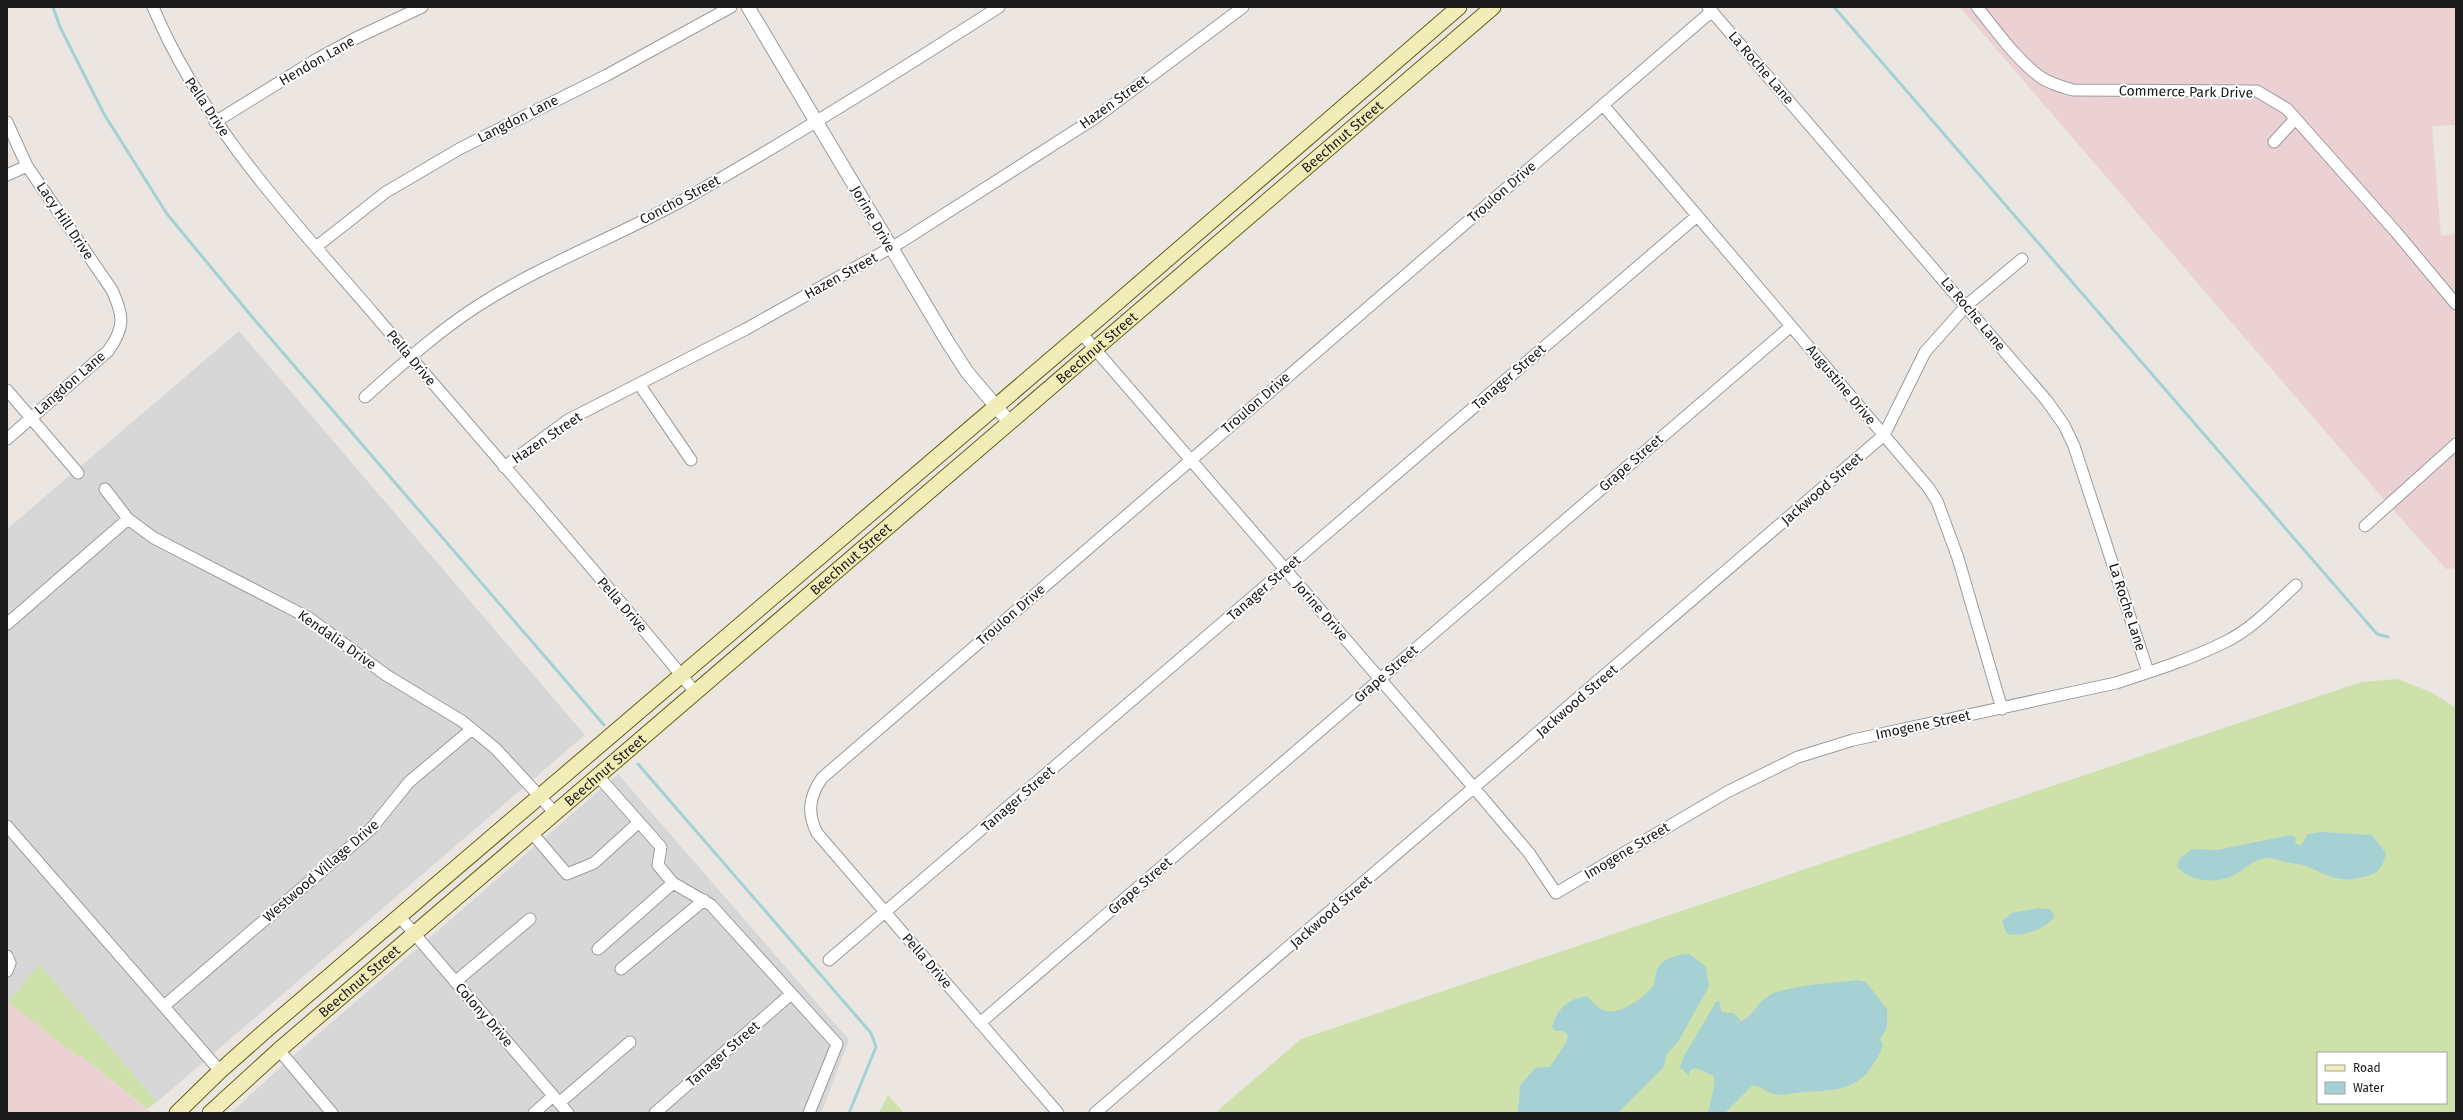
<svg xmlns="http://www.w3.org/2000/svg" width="2463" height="1120" viewBox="0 0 2463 1120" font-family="'Fira Sans',sans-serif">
  <rect width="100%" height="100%" fill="#ebe6e1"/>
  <!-- residential -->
  <path fill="#d8d7d8" d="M239,331L585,735L157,1102L39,965L7,1003V529Z
    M618,774L849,1040L821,1113H231L278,1069Z"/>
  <!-- commercial -->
  <path fill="#ebd1d4" d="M1960,7H2456V125L2432,126L2441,236L2456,234V568L2446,569L2380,495Z
    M8,1002L77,1056H81L151,1113H7Z"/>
  <!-- grass -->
  <path fill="#cee1aa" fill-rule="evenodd" d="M2397,679L2431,692L2456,708V1113H1215L1301,1039L2361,682ZM2318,1053H2446V1103H2318Z
    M39,964L157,1102L147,1109L81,1056H77L8,1002Z
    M888,1095L904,1113H879Z"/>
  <!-- water -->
  <path fill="#a5d1d5" d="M2321,832L2372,835L2386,853C2383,868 2378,874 2363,877C2342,883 2330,877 2311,868C2304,864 2293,864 2285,862C2279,860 2272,858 2267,858C2251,860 2245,870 2232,876C2215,884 2188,882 2177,866L2180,858L2192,849L2217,850L2291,835L2296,838L2295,844L2301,845L2308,834Z
    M2038,908L2049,909L2053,913L2054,918C2042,930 2024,937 2007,934L2002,921L2012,913Z
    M1690,954L1706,967L1709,986L1678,1042L1666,1055L1664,1067L1618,1113H1518L1520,1086L1535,1068L1550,1067C1556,1056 1565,1048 1568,1035L1563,1031H1556L1552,1027C1557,1009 1567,999 1587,996C1593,1002 1597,1008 1606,1011C1618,1015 1646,997 1653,986C1656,980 1655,971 1659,966C1666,957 1680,954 1690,954Z
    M1857,980L1866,982L1887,1009V1027L1880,1040L1883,1046C1865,1087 1847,1090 1806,1092C1797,1092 1787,1095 1778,1095C1769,1094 1762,1087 1753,1085L1725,1113H1708L1714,1087V1076L1696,1068L1690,1070L1689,1076L1680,1067L1684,1056L1716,1002L1719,1001L1722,1012L1734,1013L1741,1021C1754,1016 1757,1002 1768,996C1787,985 1834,983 1857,980Z"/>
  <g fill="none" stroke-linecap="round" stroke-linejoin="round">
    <!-- stream -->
    <path stroke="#a5d1d5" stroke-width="3" d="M53,7L60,27L104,114L167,214L253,318L604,725
      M1834,7L2377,634L2388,637
      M638,764L871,1033L876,1047L849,1113"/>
    <!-- minor casing -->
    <g stroke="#9b9b9b" stroke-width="13">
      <path id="minor" d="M153,7C202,124 291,218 373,313C480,439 591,564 695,692
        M1708,7L2047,401L2064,425L2074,446L2148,672
        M1977,7C1996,30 2015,58 2039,76C2048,83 2062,87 2073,90L2257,91L2287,109L2396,232L2456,304
        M1603,105L1928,487L1937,501L1958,558L2002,709
        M7,122L27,166L112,290C124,316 125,328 108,351L7,439
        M215,122L317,59L356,38L422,7
        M2274,142L2295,119
        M7,175L27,166
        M316,247L386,192L461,148L607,75L731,7
        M1081,333L1475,789L1529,853L1556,893L1727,792L1798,757L1853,740L2116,683C2153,671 2191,659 2225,642C2252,629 2274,605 2296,585
        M639,384L691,460
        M7,390L78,473
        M365,397C400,366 436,333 476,307C542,264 617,237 685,199C792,138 896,73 999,7
        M504,467L568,420L746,329L901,242L1095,118L1243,7
        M105,489L128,519L154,538L309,618L386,675L462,721L496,749L555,813
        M2365,526L2456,444
        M7,624L128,519
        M598,776L661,847L658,865L673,883L711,905L837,1044L809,1113
        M7,826L220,1071
        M532,833L567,874L594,863L639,822
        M400,917L568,1113
        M598,949L673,883
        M7,956L10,963L7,971
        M829,960L1697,216
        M621,969L704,900
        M455,982L530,919
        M164,1006L371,829L409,782L472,729
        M980,1023L1791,326
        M279,1050L332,1113
        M559,1103L630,1042
        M534,1113L553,1096
        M655,1113L791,994
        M1058,1113L817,833C807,813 809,797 822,778L1712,11
        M1095,1113L1884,435L1925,352L1967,305L2022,259"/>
    </g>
    <!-- tertiary casing -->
    <g stroke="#9b9b9b" stroke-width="15">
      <path id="tertiary" d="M748,7L947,341L967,372L1010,423"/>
    </g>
    <!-- secondary casing -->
    <g stroke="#64610f" stroke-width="17">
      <g id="secondary">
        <path d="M177,1113L220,1071L264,1032L1097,320L1459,7"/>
        <path id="s1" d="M210,1113L279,1050L1493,7"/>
      </g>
    </g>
    <!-- minor -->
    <use href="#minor" stroke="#fff" stroke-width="11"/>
    <!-- tertiary -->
    <use href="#tertiary" stroke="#fff" stroke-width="13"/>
    <!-- secondary -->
    <use href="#secondary" stroke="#f2ecb8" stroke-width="15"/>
  </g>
  <g text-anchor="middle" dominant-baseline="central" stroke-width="4" stroke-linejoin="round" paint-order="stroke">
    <!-- street labels -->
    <g font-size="14" fill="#1a1a1a" stroke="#fff">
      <text transform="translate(317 61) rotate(-30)">Hendon Lane</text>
      <text transform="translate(1761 68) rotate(49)">La Roche Lane</text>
      <text transform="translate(2186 92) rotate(1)">Commerce Park Drive</text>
      <text transform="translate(1114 102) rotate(-36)">Hazen Street</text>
      <text transform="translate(207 107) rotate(56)">Pella Drive</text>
      <text transform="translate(518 119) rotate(-27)">Langdon Lane</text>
      <text stroke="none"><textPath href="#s1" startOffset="1495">Beechnut Street</textPath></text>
      <text transform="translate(1502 192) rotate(-41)">Troulon Drive</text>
      <text transform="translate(680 200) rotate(-28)">Concho Street</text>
      <text transform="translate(873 219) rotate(60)">Jorine Drive</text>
      <text transform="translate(65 221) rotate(56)">Lacy Hill Drive</text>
      <text transform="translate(841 276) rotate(-29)">Hazen Street</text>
      <text transform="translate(1973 314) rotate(50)">La Roche Lane</text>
      <text stroke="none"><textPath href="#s1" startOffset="1171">Beechnut Street</textPath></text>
      <text transform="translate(411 358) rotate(50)">Pella Drive</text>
      <text transform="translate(1509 377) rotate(-41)">Tanager Street</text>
      <text transform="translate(70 383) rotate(-41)">Langdon Lane</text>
      <text transform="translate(1841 385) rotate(50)">Augustine Drive</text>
      <text transform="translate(1256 403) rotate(-41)">Troulon Drive</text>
      <text transform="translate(547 438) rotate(-34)">Hazen Street</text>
      <text transform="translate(1631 463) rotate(-41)">Grape Street</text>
      <text transform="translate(1822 489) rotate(-41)">Jackwood Street</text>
      <text stroke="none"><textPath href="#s1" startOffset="847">Beechnut Street</textPath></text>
      <text transform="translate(1264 588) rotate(-41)">Tanager Street</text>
      <text transform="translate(622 605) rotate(49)">Pella Drive</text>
      <text transform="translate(2127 607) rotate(72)">La Roche Lane</text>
      <text transform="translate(1321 611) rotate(49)">Jorine Drive</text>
      <text transform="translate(1011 615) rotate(-41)">Troulon Drive</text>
      <text transform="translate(337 640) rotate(35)">Kendalia Drive</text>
      <text transform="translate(1386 674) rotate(-41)">Grape Street</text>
      <text transform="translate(1577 701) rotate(-41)">Jackwood Street</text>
      <text transform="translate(1923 725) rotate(-12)">Imogene Street</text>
      <text stroke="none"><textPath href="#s1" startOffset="523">Beechnut Street</textPath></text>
      <text transform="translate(1018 799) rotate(-41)">Tanager Street</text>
      <text transform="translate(1627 851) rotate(-31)">Imogene Street</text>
      <text transform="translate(321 871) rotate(-41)">Westwood Village Drive</text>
      <text transform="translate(1140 886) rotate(-41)">Grape Street</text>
      <text transform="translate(1331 912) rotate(-41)">Jackwood Street</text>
      <text transform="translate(927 961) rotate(49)">Pella Drive</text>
      <text stroke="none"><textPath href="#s1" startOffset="199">Beechnut Street</textPath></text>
      <text transform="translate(484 1015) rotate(49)">Colony Drive</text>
      <text transform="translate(723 1054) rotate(-41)">Tanager Street</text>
    </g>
  </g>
  <!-- border -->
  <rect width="2463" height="1120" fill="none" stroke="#1a1a1a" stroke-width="16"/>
  <!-- legend -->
  <rect x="2317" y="1052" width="130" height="52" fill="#ffffff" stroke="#a3a3a3"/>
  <rect x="2325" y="1065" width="20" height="6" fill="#f2ecb8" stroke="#a3a3a3"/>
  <text x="2353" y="1072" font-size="12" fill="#1a1a1a">Road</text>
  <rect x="2325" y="1082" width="20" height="12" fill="#a5d1d5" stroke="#a3a3a3"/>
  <text x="2353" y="1092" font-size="12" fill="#1a1a1a">Water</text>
</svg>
